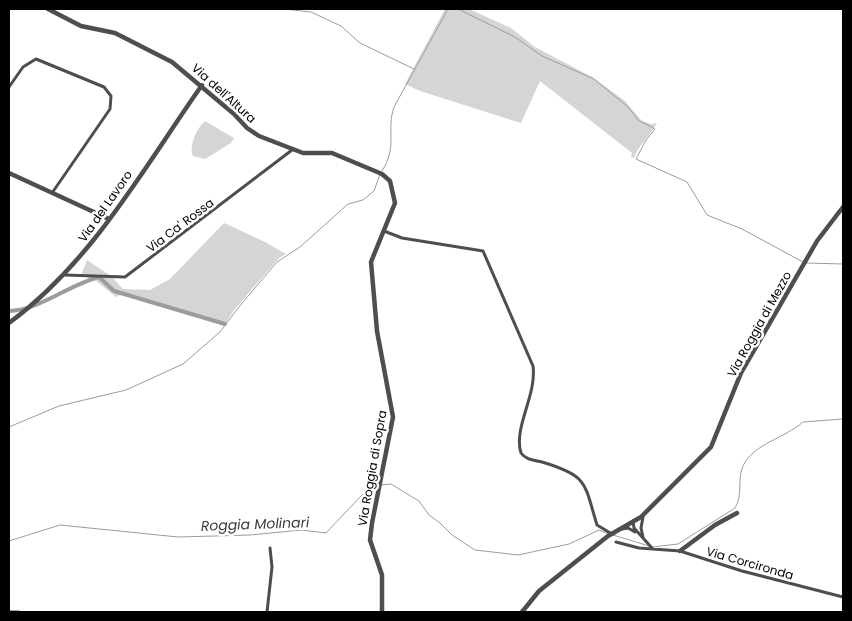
<svg xmlns="http://www.w3.org/2000/svg" width="852" height="621" viewBox="0 0 852 621" font-family="Poppins,sans-serif">
  <rect width="100%" height="100%" fill="#fff"/>
  <!-- green -->
  <path fill="#d5d5d5" d="M445,9H469L511,28L535,47L592,77L625,101L642,121L652,124L657,123C651,135 638,145 634,158L631,157L632,153L540,81L521,123L420,91L405,84Z
    M205,121L234,138L231,143L205,159L193,156C188,148 197,127 205,121Z
    M224,223L265,242L286,254L279,258L234,310L224,326L193,313L122,294L116,297L96,281L81,275L87,260L111,276L123,289L150,290L170,279Z"/>
  <g fill="none" stroke-linecap="round" stroke-linejoin="round">
    <!-- stream -->
    <path stroke="#9c9c9c" stroke-width="1" d="M284,9L311,12L341,26L360,43L414,69
      M458,9L515,37L542,56L594,79L628,107L638,120L655,129L646,140L636,159L687,182L707,215L742,229L803,262
      M382,171C398,146 386,131 394,107L448,9
      M806,263L843,264
      M9,427L59,406L126,390L183,364L220,332L238,308L277,262L300,247L348,204L363,200L374,191L380,174
      M380,485L391,484L419,501L429,515L440,523L452,535L475,550L518,555L569,544L599,530L609,534
      M613,535L649,546
      M9,541L60,525L178,537L250,535L302,530L326,533L362,495L377,486
      M653,547L678,544L735,508C743,496 737,479 743,466C753,444 785,438 803,422L843,419"/>
    <!-- canal -->
    <path stroke="#9c9c9c" stroke-width="4" d="M9,311C40,310 68,285 99,277L114,291L225,324"/>
    <!-- minor -->
    <path stroke="#4e4e4e" stroke-width="3" d="M9,87L23,67L36,59L104,87L111,96L110,109L52,193
      M384,231L402,238L483,251L533,366C537,395 513,428 521,453C526,460 534,460 542,462C589,476 584,483 597,525L612,534
      M65,275L125,277L292,150
      M643,517L641,528L643,537
      M633,521L634,528L652,548
      M622,529L628,528L635,532
      M616,542L639,548L680,551L742,571L843,597
      M9,612H19
      M267,612L272,567L270,548"/>
    <!-- tertiary -->
    <path stroke="#4e4e4e" stroke-width="4.5" d="M48,9L81,26L115,33L172,62L234,114L247,128L259,136L303,153H332L382,174L390,181L395,203L371,262L377,331L393,417L372,523L370,540L382,575V612
      M9,173L109,219
      M9,323C92,262 143,169 202,85
      M680,551L715,525L737,513
      M522,612L539,591L608,536L641,517L711,447L741,373L817,241L843,207"/>
  </g>
  <g text-anchor="middle" dominant-baseline="central" stroke-width="5" stroke-linejoin="round" paint-order="stroke">
    <!-- street labels -->
    <g font-size="12" fill="#000" stroke="#fff">
      <text transform="translate(224 93) rotate(42)">Via dell'Altura</text>
      <text transform="translate(105 206) rotate(-55)">Via del Lavoro</text>
      <text transform="translate(180 225) rotate(-37)">Via Ca' Rossa</text>
      <text transform="translate(759 324) rotate(-61)">Via Roggia di Mezzo</text>
      <text transform="translate(372 468) rotate(-80)">Via Roggia di Sopra</text>
      <text transform="translate(750 563) rotate(16)">Via Corcironda</text>
    </g>
    <!-- water labels -->
    <g font-size="14" font-style="italic" fill="#3d3d3d" stroke="#fff">
      <text transform="translate(255 524) rotate(-2)">Roggia Molinari</text>
    </g>
  </g>
  <!-- border -->
  <rect width="852" height="621" fill="none" stroke="#000000" stroke-width="20"/>
</svg>
